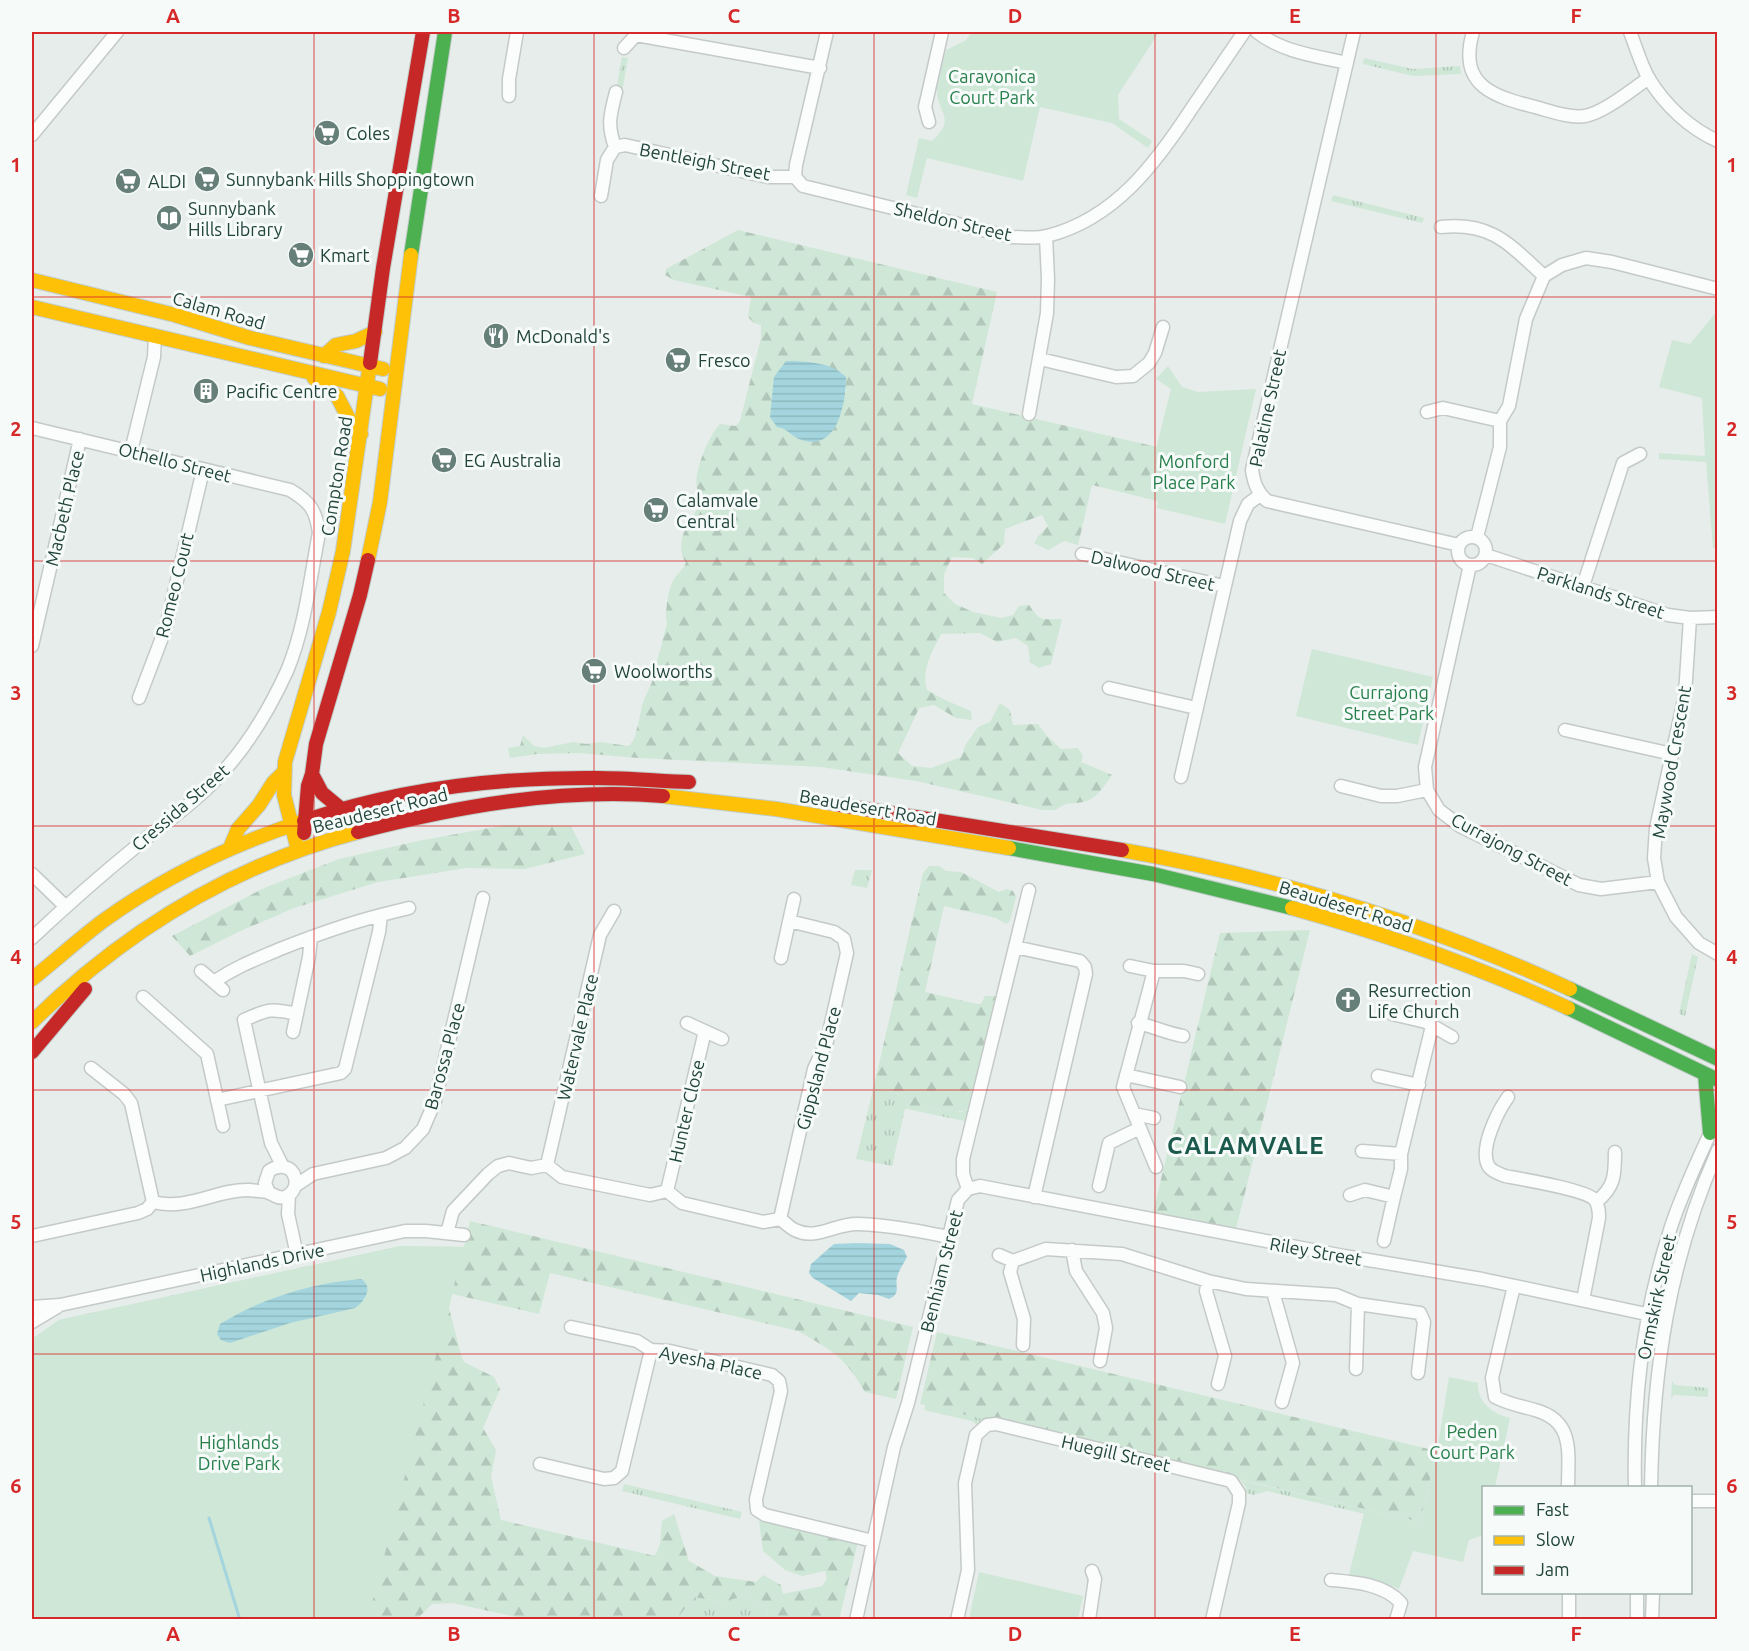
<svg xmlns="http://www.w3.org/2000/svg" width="1749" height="1651" viewBox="0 0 1749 1651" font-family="Ubuntu,sans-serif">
  <defs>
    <pattern id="grass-tufts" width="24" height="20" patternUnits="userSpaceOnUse" patternTransform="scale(1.5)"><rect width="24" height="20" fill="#cfe7d7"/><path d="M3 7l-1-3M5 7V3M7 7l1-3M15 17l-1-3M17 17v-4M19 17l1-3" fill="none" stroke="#b1c7b9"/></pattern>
    <pattern id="forest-firs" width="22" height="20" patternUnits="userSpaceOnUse" patternTransform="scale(1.5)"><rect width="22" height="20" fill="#cfe7d7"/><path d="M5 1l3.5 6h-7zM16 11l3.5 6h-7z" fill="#b1c7b9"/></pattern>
    <pattern id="water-rules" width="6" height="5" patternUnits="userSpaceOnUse" patternTransform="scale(1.5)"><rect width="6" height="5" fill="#a4d5de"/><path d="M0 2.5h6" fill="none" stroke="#8db8bf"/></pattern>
  </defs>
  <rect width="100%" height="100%" fill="#e7edea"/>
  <!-- grass -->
  <path fill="url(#grass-tufts)" d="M622,57L628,58L622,92L616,91Z
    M1364,58L1413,69L1460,66L1461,74L1413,76L1363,64Z
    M1333,195L1424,218L1422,223L1331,201Z
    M855,870H872L867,888L851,885Z
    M1692,954L1698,957L1685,1016L1679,1014Z
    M881,1089L891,1091L906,1097L908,1109H905L892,1166L856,1159L873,1090L877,1095Z
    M928,1107L961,1112L968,1109L965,1121L916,1111L920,1108Z
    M1672,1381L1675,1385L1708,1388V1397L1674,1395L1671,1399Z
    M926,1405L984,1419L977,1425L972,1421L924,1410Z
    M1240,1480L1365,1509V1514L1267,1491L1254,1495L1246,1493V1487Z
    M624,1484L742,1512L740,1519L622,1491Z
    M745,1596L767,1607L768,1619L681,1620L679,1616L694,1597L721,1602Z"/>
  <!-- forest -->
  <path fill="url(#forest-firs)" fill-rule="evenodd" d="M738,230L997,292L972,404L1157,447L1169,440L1158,501L1092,485L1078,545L1064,541L1048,550L1034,543L1038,536L1048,526L1042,515L1005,529L1004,544L982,564L973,558L952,557L944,574V593L955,604L973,612L1001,618L1013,615L1019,606L1029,605C1042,624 1042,618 1062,619L1051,664L1039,668L1030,662L1028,646L1016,638L997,642L980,633L941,634C932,652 921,670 927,690L945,700L971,711L972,720L956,718L934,705L919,708L898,753L912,766L931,768L961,757L966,744L978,727L990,722L1000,703L1010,710L1013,725L1038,724L1046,735L1061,749L1078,748L1083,756L1081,762L1112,775C1105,785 1096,800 1083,802C1069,805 1069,800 1056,810H1043L916,781L821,767L639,758L579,753L537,754L510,758L508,748L520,746L523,735L534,746L544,748L573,742L586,744L601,742L628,746L630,745L635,737L643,702L652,682L667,623C664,615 669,586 674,579C678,573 683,569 686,563C672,541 691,520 701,503C700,497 698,493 697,488C693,473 709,435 720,424L736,426L740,421L761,338V325L754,323L748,317L751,297L674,280L665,275L666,269ZM808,361L828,367L841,372L845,376L846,391L800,440L770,417L774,392Z
    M506,825L571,826L585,854L525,869L466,868L378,882L294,908L238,932L190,956L172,936L264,888L339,859L418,841Z
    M929,866H939L946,871L961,872L999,892L1007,889L1013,891L1016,897L1010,921L1006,924L996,918L944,906L925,992L977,1004H981L985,996H996L968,1109C952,1117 931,1100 916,1111L908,1109L906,1097L891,1091L882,1089V1095H877L873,1090L923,873Z
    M1310,930L1236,1229L1153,1213L1220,933Z
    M470,1221L913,1327L896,1399L865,1392C844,1356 833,1351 798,1331L550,1273L539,1314L452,1294L449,1308L461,1355L464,1362L494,1377L500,1389L483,1428L496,1450L491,1477L501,1520L655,1556L660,1544L662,1521L674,1514L689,1561L715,1576L756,1582L763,1575L781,1585L783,1594L822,1586L827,1579L825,1571L802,1576L785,1570L763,1551L759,1521L858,1542L839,1620L768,1619L767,1607L745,1596L721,1602L694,1597L679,1616L681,1620L525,1619L453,1603L432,1604L416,1620L32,1619V1339L59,1320L401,1246L464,1247Z
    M937,1332L1437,1451L1420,1522L920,1404Z"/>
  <!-- park -->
  <path fill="#cfe7d7" d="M972,32H1159L1118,95L1119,119L1152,141L1148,148L1112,123L1040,107L1023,181L927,158L917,198L906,195L919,138L932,141C958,117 936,113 937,88C937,76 943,62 946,50L966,40Z
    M1717,311L1718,547L1713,548L1706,462L1659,459V453L1705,456L1702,398L1659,387L1672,340L1690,344Z
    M1168,366L1182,387L1198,392L1256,389L1225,524L1157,508L1158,501L1144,497L1171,389L1156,379Z
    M1312,649L1433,677L1418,745L1296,716Z
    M401,1246L464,1247L368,1619H32V1339L59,1320Z
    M1449,1377L1478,1383C1477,1403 1493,1414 1510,1418L1495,1487L1484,1488L1483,1535L1469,1540L1463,1562L1413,1551L1399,1589L1390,1585L1349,1575L1365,1509L1420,1522L1437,1451Z
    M979,1572L1083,1596L1078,1619H969Z"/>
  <!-- water -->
  <path fill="url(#water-rules)" d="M786,361C805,361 832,362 846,377C846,402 838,452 802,440C792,438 788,428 777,427L770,417L774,377Z
    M857,1243L890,1244L904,1250L907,1257C904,1263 899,1270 897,1277C895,1287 901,1294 889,1299L878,1295L859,1293L851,1301L813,1278L809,1273L811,1264L834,1244Z
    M361,1279C374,1287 365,1301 355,1308L290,1323L230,1343L221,1340L217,1334L220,1324C262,1298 312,1283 361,1279Z"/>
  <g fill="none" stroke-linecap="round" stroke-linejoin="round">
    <!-- stream -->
    <path stroke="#a4d5de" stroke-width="3" d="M209,1518L240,1620"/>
    <!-- street casing -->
    <g stroke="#c4cac7" stroke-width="15">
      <path id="street" d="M635,32L636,35L820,68
        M827,32L796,165L795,177L803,186L1011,237C1022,237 1036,239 1047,236C1115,219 1156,163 1192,108C1209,83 1227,57 1244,32
        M1257,32C1282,52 1316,56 1347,63
        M1354,32L1252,470C1254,483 1257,492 1267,501L1459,545
        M1473,32C1457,87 1495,97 1539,108C1553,112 1570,118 1585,116C1605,112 1631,90 1649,78
        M1630,32C1636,47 1641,65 1649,79C1665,105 1690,129 1718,141
        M624,48L636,35
        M509,96V79L517,32
        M929,122L925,107L942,32
        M32,135L117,32
        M615,147C607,125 610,115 616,92
        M601,196L607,160L615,147L625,145L768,177H795
        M1441,227C1492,222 1509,244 1544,276
        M1040,359L1116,377L1133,376L1149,363L1155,353L1163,327
        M1427,412L1443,408L1500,421
        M1029,414L1047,313L1048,279L1046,236
        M32,428L290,490C310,502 316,510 319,533C310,579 305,628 287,671C270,708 249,744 221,774C197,801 166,822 138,845C101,875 66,906 32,938
        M131,451L154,357L155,336
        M1458 551a14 14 0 1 1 28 0a14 14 0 1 1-28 0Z
        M1477,537L1500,447V421L1509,406L1526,319L1544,276L1562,265L1586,258L1612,262L1718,289
        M1082,554L1224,586
        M1486,555L1668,615L1690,618L1718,617
        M1470,565L1425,767L1427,790L1439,810L1460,826L1579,885L1601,889L1658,882
        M1583,586L1623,463L1640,454
        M1690,618L1685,695L1656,828L1654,858L1658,882L1676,917L1699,943L1718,954
        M32,646L80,439
        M1109,688L1196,708
        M139,698L166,627L203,470
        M1565,730L1672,754
        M1181,777L1240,521L1248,504L1260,495
        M1341,786L1381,796H1397L1427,790
        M32,874L65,906
        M381,915L409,908
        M1015,947L1080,961L1085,967L1086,974L1034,1197
        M781,958L794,899
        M1130,966L1154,971
        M201,971L223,990
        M214,982C235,967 257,959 280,949C313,936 346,924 381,915L379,932L345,1069L341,1073L217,1100
        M143,997L207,1054L223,1126
        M1392,1014L1426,1022L1452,1037
        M687,1023L722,1039
        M1138,1023C1154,1027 1167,1033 1183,1036
        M293,1032L309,957L311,937
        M91,1068L124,1094L131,1103L153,1202
        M1126,1075L1180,1087
        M1378,1076L1419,1085
        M1508,1097C1498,1111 1478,1150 1489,1167C1493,1172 1500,1174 1505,1176C1521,1179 1587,1190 1595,1200C1599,1206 1599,1212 1599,1218L1583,1300
        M1134,1114L1154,1118
        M1362,1151L1401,1154
        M547,1165L600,935L614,911
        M283,1167L271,1143L244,1020C268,1009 271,1008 297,1014
        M1156,1167L1123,1087L1154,971H1184L1198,974
        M295,1186L313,1174L386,1158L405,1148L423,1129L435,1101L483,898
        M1099,1186L1109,1143L1140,1128
        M968,1189L980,1186L1344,1256L1482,1279L1665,1318
        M667,1191L705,1031
        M289,1195L288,1214L297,1255
        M1350,1195L1365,1190L1394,1197L1401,1169V1154L1432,1026
        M1596,1202C1615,1187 1615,1175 1615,1152
        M780,1219L814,1069L827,1041L847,953L844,939L834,932L789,921
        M447,1233L453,1211L488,1174L498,1166L509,1163L531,1168L547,1165L562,1177L650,1195L667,1191L682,1203L763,1222L780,1219C785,1222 790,1228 795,1230C816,1241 836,1223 858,1224C889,1225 919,1231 949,1237
        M32,1236L138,1213L147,1209L153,1202C188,1211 217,1189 249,1190C255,1191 263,1191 268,1192C274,1195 278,1199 285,1197C293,1194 297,1186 295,1178C292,1165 278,1164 269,1171L265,1183L269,1193
        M1384,1241L1394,1197
        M1072,1250L1076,1271L1103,1313L1106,1328L1100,1361
        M999,1255L1013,1261L1046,1249L1122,1254L1208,1281L1246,1289L1336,1295L1358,1304L1420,1313L1424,1322L1418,1373
        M1013,1261L1010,1272L1024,1319L1023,1345
        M1208,1281L1206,1291L1225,1356L1218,1384
        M1514,1286L1492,1378L1495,1397C1508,1404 1521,1406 1535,1410C1575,1421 1568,1453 1568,1488
        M1273,1292L1293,1363L1282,1402
        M32,1307L60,1305L405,1231H426L464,1235
        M32,1322L57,1307
        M571,1327L637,1341L651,1350L670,1351L772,1375L779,1381L781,1391L756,1499L757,1510L765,1515L873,1541
        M1356,1369L1358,1304
        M540,1464L604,1479L614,1478L622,1471L651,1350
        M1635,1488C1633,1401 1643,1313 1670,1230C1681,1195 1697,1162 1712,1129
        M1651,1488C1653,1368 1669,1260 1718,1150
        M1690,1501H1718
        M1331,1580C1355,1582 1384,1584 1401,1603L1396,1620
        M1637,1592V1620
        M856,1620L894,1447L908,1403L958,1200L968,1189L963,1174V1159L1029,890
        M957,1620L968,1570L965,1483L976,1435L987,1425L996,1424L1231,1481L1239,1493V1503L1212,1620
        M1089,1620L1095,1579L1092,1571
        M1569,1620V1592
        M1652,1620L1653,1592"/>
    </g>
    <!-- fast casing -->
    <g stroke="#c1ccc9" stroke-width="16">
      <path id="fast" d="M411,255L445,32
        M1009,848L1153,874L1292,908
        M1570,989L1718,1059
        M1568,1008L1718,1080
        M1705,1074L1710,1133"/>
    </g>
    <!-- slow casing -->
    <g stroke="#c1ccc9" stroke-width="16">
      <path id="slow" d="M32,280L175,315L250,338L383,369
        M32,307L380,389
        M324,356L336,345L356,341L375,332
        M314,378L337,396L350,421L361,434
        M368,560L380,502L411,255
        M663,796L776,809L1009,848
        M230,848L238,829L259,805L273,783L284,772
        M298,850L284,795L285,762L329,612L343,551L370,363
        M1122,850C1280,878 1425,922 1570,989
        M1292,908C1386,934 1479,967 1568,1008
        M32,979C56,960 79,939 103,921C164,877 233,844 304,821
        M32,1022C125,931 232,865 358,832"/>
    </g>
    <!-- jam casing -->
    <g stroke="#c1ccc9" stroke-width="16">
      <path id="jam" d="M370,363L383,268L423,32
        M312,774L322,793L340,808
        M834,804L1122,850
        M304,821C398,789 499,777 597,778C628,778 659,781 689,782
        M358,832C458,806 560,788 663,796
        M304,833L308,786L312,774L316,744L360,595L368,560
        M32,1052L85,989"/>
    </g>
    <!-- street -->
    <use href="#street" stroke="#fbfcfc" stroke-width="12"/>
    <!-- fast -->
    <use href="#fast" stroke="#4caf50" stroke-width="14"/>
    <!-- slow -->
    <use href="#slow" stroke="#ffc107" stroke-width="14"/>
    <!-- jam -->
    <use href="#jam" stroke="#c62828" stroke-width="14"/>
  </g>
  <!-- grid -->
  <path fill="none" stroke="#d62828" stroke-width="1.5" stroke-opacity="0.55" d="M314,32V1620M594,32V1620M874,32V1620M1155,32V1620M1436,32V1620M32,297H1718M32,561H1718M32,826H1718M32,1090H1718M32,1354H1718"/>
  <!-- icons -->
  <defs>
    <g id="supermarket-disc" transform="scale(1.35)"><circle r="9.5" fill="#667f78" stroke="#f6fbf9"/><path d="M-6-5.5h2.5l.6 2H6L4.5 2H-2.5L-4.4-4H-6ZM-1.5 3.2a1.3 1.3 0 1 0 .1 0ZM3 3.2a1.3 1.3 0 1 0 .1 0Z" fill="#fff"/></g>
    <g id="library-disc" transform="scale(1.35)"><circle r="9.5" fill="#667f78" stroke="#f6fbf9"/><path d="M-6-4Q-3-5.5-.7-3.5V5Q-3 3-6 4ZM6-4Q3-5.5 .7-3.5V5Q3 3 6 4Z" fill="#fff"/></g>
    <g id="restaurant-disc" transform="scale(1.35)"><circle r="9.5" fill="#667f78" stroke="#f6fbf9"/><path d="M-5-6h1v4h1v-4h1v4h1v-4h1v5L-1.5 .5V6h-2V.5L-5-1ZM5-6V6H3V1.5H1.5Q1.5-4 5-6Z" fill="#fff"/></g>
    <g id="building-disc" transform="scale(1.35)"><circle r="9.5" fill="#667f78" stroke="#f6fbf9"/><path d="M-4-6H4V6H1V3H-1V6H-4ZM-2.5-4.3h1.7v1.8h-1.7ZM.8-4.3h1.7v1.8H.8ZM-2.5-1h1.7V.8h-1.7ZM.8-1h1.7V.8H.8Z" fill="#fff"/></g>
    <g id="church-disc" transform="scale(1.35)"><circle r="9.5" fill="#667f78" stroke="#f6fbf9"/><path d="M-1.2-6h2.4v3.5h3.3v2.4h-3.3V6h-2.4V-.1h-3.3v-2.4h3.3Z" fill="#fff"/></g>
  </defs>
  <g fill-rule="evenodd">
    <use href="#supermarket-disc" x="327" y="133"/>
    <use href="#supermarket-disc" x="207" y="179"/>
    <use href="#supermarket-disc" x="128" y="181"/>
    <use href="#library-disc" x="169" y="218"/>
    <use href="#supermarket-disc" x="301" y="255"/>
    <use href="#restaurant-disc" x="496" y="336"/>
    <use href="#supermarket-disc" x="678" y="360"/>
    <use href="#building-disc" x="206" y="391"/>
    <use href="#supermarket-disc" x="444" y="460"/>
    <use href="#supermarket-disc" x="656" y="510"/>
    <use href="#supermarket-disc" x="594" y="671"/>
    <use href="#church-disc" x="1348" y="1000"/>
  </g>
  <g text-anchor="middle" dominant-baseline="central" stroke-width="6" stroke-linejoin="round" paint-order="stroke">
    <!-- park labels -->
    <g font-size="18" fill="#267f4b" stroke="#f6fbf9">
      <text x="992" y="76">Caravonica<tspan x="992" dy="21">Court Park</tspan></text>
      <text x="1194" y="461">Monford<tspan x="1194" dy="21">Place Park</tspan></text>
      <text x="1389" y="692">Currajong<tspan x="1389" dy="21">Street Park</tspan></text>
      <text x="1472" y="1431">Peden<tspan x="1472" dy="21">Court Park</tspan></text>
      <text x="239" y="1442">Highlands<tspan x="239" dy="21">Drive Park</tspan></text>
    </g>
    <!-- poi labels -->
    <g font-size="18" fill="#21443b" stroke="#f6fbf9" text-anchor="start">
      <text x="346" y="133">Coles</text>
      <text x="226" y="179">Sunnybank Hills Shoppingtown</text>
      <text x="148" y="181">ALDI</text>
      <text x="188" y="208">Sunnybank<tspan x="188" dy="21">Hills Library</tspan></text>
      <text x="320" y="255">Kmart</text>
      <text x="516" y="336">McDonald's</text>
      <text x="698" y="360">Fresco</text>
      <text x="226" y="391">Pacific Centre</text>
      <text x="464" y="460">EG Australia</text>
      <text x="676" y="500">Calamvale<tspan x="676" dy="21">Central</tspan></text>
      <text x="614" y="671">Woolworths</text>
      <text x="1368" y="990">Resurrection<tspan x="1368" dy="21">Life Church</tspan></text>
    </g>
    <!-- street labels -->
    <g font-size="18" fill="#21443b" stroke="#f6fbf9">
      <text transform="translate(705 161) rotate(11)">Bentleigh Street</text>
      <text transform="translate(953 221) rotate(13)">Sheldon Street</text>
      <text transform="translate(219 310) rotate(16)">Calam Road</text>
      <text transform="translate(1267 408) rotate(-78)">Palatine Street</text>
      <text transform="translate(175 462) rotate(14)">Othello Street</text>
      <text transform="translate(336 476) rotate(-81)">Compton Road</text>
      <text transform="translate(64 508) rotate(-77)">Macbeth Place</text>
      <text transform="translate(1153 570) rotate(13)">Dalwood Street</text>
      <text transform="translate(174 585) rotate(-76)">Romeo Court</text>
      <text transform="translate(1601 592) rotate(18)">Parklands Street</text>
      <text transform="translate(1671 762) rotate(-80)">Maywood Crescent</text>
      <text transform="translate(180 807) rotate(-41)">Cressida Street</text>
      <text transform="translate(868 807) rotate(10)">Beaudesert Road</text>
      <text transform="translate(380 810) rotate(-14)">Beaudesert Road</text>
      <text transform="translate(1512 849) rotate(28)">Currajong Street</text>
      <text transform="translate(1346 906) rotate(17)">Beaudesert Road</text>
      <text transform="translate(577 1037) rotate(-77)">Watervale Place</text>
      <text transform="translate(444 1056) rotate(-75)">Barossa Place</text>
      <text transform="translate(818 1068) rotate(-75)">Gippsland Place</text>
      <text transform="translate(686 1111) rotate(-77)">Hunter Close</text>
      <text transform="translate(1316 1251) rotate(10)">Riley Street</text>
      <text transform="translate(262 1262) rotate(-12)">Highlands Drive</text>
      <text transform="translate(941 1271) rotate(-76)">Benhiam Street</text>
      <text transform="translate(1656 1297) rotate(-78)">Ormskirk Street</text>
      <text transform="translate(711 1362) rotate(12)">Ayesha Place</text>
      <text transform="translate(1116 1453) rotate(13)">Huegill Street</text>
    </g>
    <!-- district labels -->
    <g font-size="24" font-weight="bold" letter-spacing="1.5" fill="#1a594b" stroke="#f6fbf9">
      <text x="1246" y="1145">CALAMVALE</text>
    </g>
  </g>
  <!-- border -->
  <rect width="1749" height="1651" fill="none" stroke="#f6fbf9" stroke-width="66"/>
  <!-- legend -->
  <rect x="1482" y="1486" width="210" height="108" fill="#f6fbf9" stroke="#a1b2ad" stroke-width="1.5"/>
  <rect x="1494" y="1506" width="30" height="9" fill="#4caf50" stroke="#a1b2ad" stroke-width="1.5"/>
  <text x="1536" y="1516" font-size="18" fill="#21443b">Fast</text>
  <rect x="1494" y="1536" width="30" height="9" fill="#ffc107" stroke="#a1b2ad" stroke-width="1.5"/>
  <text x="1536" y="1546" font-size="18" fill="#21443b">Slow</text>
  <rect x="1494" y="1566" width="30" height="9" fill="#c62828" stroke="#a1b2ad" stroke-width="1.5"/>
  <text x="1536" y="1576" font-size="18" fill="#21443b">Jam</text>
  <rect x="33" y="33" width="1683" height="1585" fill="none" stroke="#d62828" stroke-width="2"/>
  <g font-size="20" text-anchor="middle" font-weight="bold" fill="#d62828">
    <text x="173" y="23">A</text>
    <text x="454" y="23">B</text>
    <text x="734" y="23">C</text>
    <text x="1015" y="23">D</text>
    <text x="1295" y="23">E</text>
    <text x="1576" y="23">F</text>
    <text x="16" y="172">1</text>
    <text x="1732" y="172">1</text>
    <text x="16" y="436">2</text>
    <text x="1732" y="436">2</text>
    <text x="16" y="700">3</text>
    <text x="1732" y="700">3</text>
    <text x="16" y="964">4</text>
    <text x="1732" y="964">4</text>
    <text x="16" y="1229">5</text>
    <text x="1732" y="1229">5</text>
    <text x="16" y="1493">6</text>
    <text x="1732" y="1493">6</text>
    <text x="173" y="1641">A</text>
    <text x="454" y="1641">B</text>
    <text x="734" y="1641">C</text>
    <text x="1015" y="1641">D</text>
    <text x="1295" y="1641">E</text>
    <text x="1576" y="1641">F</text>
  </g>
</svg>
